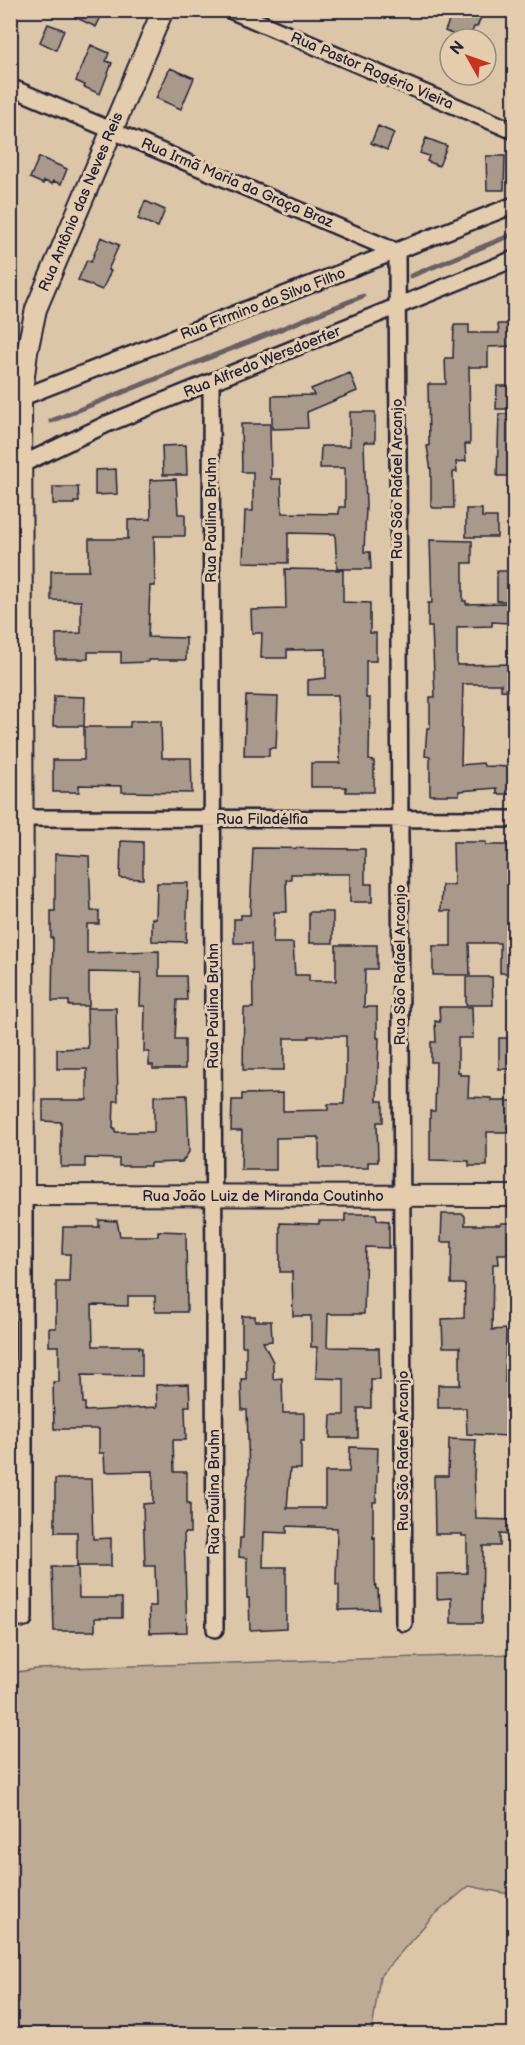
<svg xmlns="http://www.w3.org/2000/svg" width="525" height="2045" viewBox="0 0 525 2045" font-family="'Balsamiq Sans',sans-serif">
  <rect width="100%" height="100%" fill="#dcc6a8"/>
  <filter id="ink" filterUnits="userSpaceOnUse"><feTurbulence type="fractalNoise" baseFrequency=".0167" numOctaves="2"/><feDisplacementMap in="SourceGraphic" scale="12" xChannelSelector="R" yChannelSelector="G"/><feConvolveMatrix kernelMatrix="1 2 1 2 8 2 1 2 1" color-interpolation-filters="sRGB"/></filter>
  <g filter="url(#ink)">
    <!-- green -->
    <path fill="#beab96" stroke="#706668" stroke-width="1.5" d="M514,1654V1895L469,1886L432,1917L380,1976L372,2031L377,2034H11V1673L36,1669Z"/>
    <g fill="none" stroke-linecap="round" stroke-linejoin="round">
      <!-- stream -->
      <path stroke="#696065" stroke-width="5" d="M411,276L514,234
        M51,421L363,296"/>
    </g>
    <!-- building -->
    <path fill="#a8998a" stroke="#22223b" stroke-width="1.5" d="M60,10H104L96,27Z
      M453,10H484L477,27H474L469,39H464L445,31Z
      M48,24L64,30L56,50L40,42Z
      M91,45L109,53L106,61L112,63L100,94L84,87L85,85L76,81Z
      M170,68L194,78L181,109L156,98Z
      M378,126L394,133L387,150L371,143Z
      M426,138L447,146L439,166L427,161L429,156L420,153Z
      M486,156H505L504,190H487Z
      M39,157L67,169L61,184L53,181L52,184L44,181L43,184L30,178Z
      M145,201L165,210L158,227L138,219Z
      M101,237L119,245L108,270L111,271L102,290L78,280L87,260L91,262Z
      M498,324H514V346L488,347V367H469L470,444H465L466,461L456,462L457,472H453L454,508H433L431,505V471L427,446H429L428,384H446L445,358H453L454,325H469V333H499Z
      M350,373L357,391L307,412L308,428L272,429V396L314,395L311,389Z
      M497,386H511L510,409H496Z
      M350,412H375V442H364L366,507L364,552H370L371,569H337L335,534L288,533V563L243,562L245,511H253V472H242L241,424H270L271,479H281L282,513L339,514V507H345V468H320L321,446H350Z
      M499,414H514L513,470H511L512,476H497Z
      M186,445L187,475H163L162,446Z
      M116,469L117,494L95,495V470Z
      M176,479L178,514H185V536H154L155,586H150L148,637L186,638V660H148V662L121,663V652H88V659H56V634L81,633V601L51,600V571H89V539H128V520L151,519L150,480Z
      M53,487H78L79,502H74V504H53Z
      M466,509H482V517H497V537H466Z
      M430,540L472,541V563H463V601H466V604L509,603V623L492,622V626L457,627V665L514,664V691L501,690V684H463L461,765L483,763L484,766L514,767V794H497V788L459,791V795H430V757L425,756L427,728H430V697H435L432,627H428V603H432Z
      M285,569L343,570V602L370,603V633H376V661H366V698H370L369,760L374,761V792H346V787H311V763H340L338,695H308V680L326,678V649L287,650V658H261L262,633H252L251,610L286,609Z
      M497,571H514V601H497Z
      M54,696L85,697L84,726H53Z
      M246,696L278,697L276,748H269V756H244Z
      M134,721H161L162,758H191L192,793L122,792V786L79,785V792H53V760H84V727H130V722Z
      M121,841L143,842V879L120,878Z
      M453,842H486V845H514V973H500V943H469L470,975H433V946H451V911H441L442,885H454Z
      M253,848L365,849V884H372V902H350V874H291V880H286L287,912H274L273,943H293L295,975H309V981H336V945H377V969H365L364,1007H377V1038H379L377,1101H383V1122H377L378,1162H368V1168H319V1137L276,1138V1170H241L242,1131H231L232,1100H242V1094L283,1093V1111L328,1110V1104H344L346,1071V1036H309V1038H284V1070H243L244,1008H253L252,943H234V919H241V915H250Z
      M55,854L89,856L91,911H99V924H87V953L159,951V976H186L187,1000H177L175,1039H185V1069H153V1065H149V1052H144L145,1006H140L141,973L89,972V1006H69V1001H52L53,938H51V911H55Z
      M157,883H188L186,942L152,941V918L156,919Z
      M309,912H333V943H309Z
      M466,977H492L493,1005H466Z
      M439,1007H472L473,1038H458V1072H460V1075H469L468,1097L492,1098V1101H514V1132H487V1166H469V1161L430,1160V1111H435L436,1062H431V1042H436L435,1021L440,1022Z
      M87,1008H116L118,1101H114L113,1128H115V1132H154V1096L187,1095L189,1152L182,1162L150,1163V1166H119V1159L85,1158V1167H61V1122L43,1121V1100H87V1069H57V1049L88,1048Z
      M499,1038H514V1069H499Z
      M345,1214H376L377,1220L389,1221V1248L366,1247L364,1314H328L327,1347L379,1348L380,1379H371V1408H358V1438H330L331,1415H344V1379L316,1378L317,1347H311V1316H293L292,1272H280V1223L319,1224V1221H345Z
      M442,1214H463L465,1216V1225H501V1223H514V1254H498L499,1264H493L492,1330L506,1329L505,1382H514V1406H509V1436L467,1434L466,1408H438V1385H460V1347H443L442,1319L464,1318L465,1284H451L452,1242H441Z
      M99,1220L117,1221L120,1236H158V1231L186,1232L187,1312H155V1296H128V1306L92,1305L93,1346H140L139,1348H142V1376L82,1375L83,1403H85V1411L157,1407L156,1385L189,1384L190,1406H185L186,1440H173L174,1472H187V1503H190V1533H184L187,1632L150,1633L149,1606H156L155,1566H145L143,1504L153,1503V1471L105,1472L104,1453H99V1429H54L53,1382H59V1346H49V1328H56V1282H69L70,1254H62L63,1227H99Z
      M242,1316H255V1321H271L272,1341L263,1342L273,1362V1379L282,1378L283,1413H304V1441H301V1469H290L287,1508H325V1472H349L350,1447L378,1448L376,1502H373V1538L375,1537V1580L376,1589H378L379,1609L339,1610V1585H336L337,1528L287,1526V1533L264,1532L263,1567H286V1628L250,1630L249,1598H247V1558L239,1557L240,1538H243L244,1504L249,1474L247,1410H242L241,1379H246V1346H242Z
      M449,1439L476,1440L474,1476L476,1519L514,1520V1534L500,1533V1546H483L482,1623H451V1598L437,1599V1574L467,1573V1536H462V1534H435L434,1476H448Z
      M55,1479H91L93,1539L111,1538V1566H77V1532H55Z
      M52,1567H78L79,1598H122V1618H95V1631H54Z"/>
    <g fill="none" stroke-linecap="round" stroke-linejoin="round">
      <!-- minor casing -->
      <g stroke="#22223b" stroke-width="20">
        <path id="minor" d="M230,10L514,131
          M10,87L397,252L404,1623
          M211,383L215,1629
          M10,402L514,205
          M10,470L107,424L514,259
          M10,818L514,819
          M24,1195V1619"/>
      </g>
      <!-- tertiary casing -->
      <g stroke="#22223b" stroke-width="24">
        <path id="tertiary" d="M10,1195L514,1196
          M24,1195L21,399L27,352L36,309L163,10"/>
      </g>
      <!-- minor -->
      <use href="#minor" stroke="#e4cdad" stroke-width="15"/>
      <!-- tertiary -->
      <use href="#tertiary" stroke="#e4cdad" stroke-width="20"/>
    </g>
  </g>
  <g text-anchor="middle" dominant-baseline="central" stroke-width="6" stroke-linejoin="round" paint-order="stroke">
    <!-- street labels -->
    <g font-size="15" fill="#22223b" stroke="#e4cdad">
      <text transform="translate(372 71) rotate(23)">Rua Pastor Rogério Vieira</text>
      <text transform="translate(237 183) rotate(23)">Rua Irmã Maria da Graça Braz</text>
      <text transform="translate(81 202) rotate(-67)">Rua Antônio das Neves Reis</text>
      <text transform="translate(263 304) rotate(-21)">Rua Firmino da Silva Filho</text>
      <text transform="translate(262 362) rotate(-22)">Rua Alfredo Wersdoerfer</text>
      <text transform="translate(397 479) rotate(-90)">Rua São Rafael Arcanjo</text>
      <text transform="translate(211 520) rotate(-90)">Rua Paulina Bruhn</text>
      <text x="262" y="819">Rua Filadélfia</text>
      <text transform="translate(400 965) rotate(-90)">Rua São Rafael Arcanjo</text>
      <text transform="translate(213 1006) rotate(-90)">Rua Paulina Bruhn</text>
      <text x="263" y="1196">Rua João Luiz de Miranda Coutinho</text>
      <text transform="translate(403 1451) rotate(-90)">Rua São Rafael Arcanjo</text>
      <text transform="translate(214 1492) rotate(-90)">Rua Paulina Bruhn</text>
    </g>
  </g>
  <!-- margin -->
  <rect width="525" height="2045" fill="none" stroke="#e4cdad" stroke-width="36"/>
  <rect x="18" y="18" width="489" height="2009" fill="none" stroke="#22223b" stroke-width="2" filter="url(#ink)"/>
  <!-- north arrow -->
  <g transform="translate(468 57) rotate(310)"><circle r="28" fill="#e4cdad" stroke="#96897f" stroke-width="1.5"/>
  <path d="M0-4.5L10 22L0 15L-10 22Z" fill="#c8321e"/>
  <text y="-9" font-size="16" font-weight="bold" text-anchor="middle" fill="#22223b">N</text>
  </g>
</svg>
